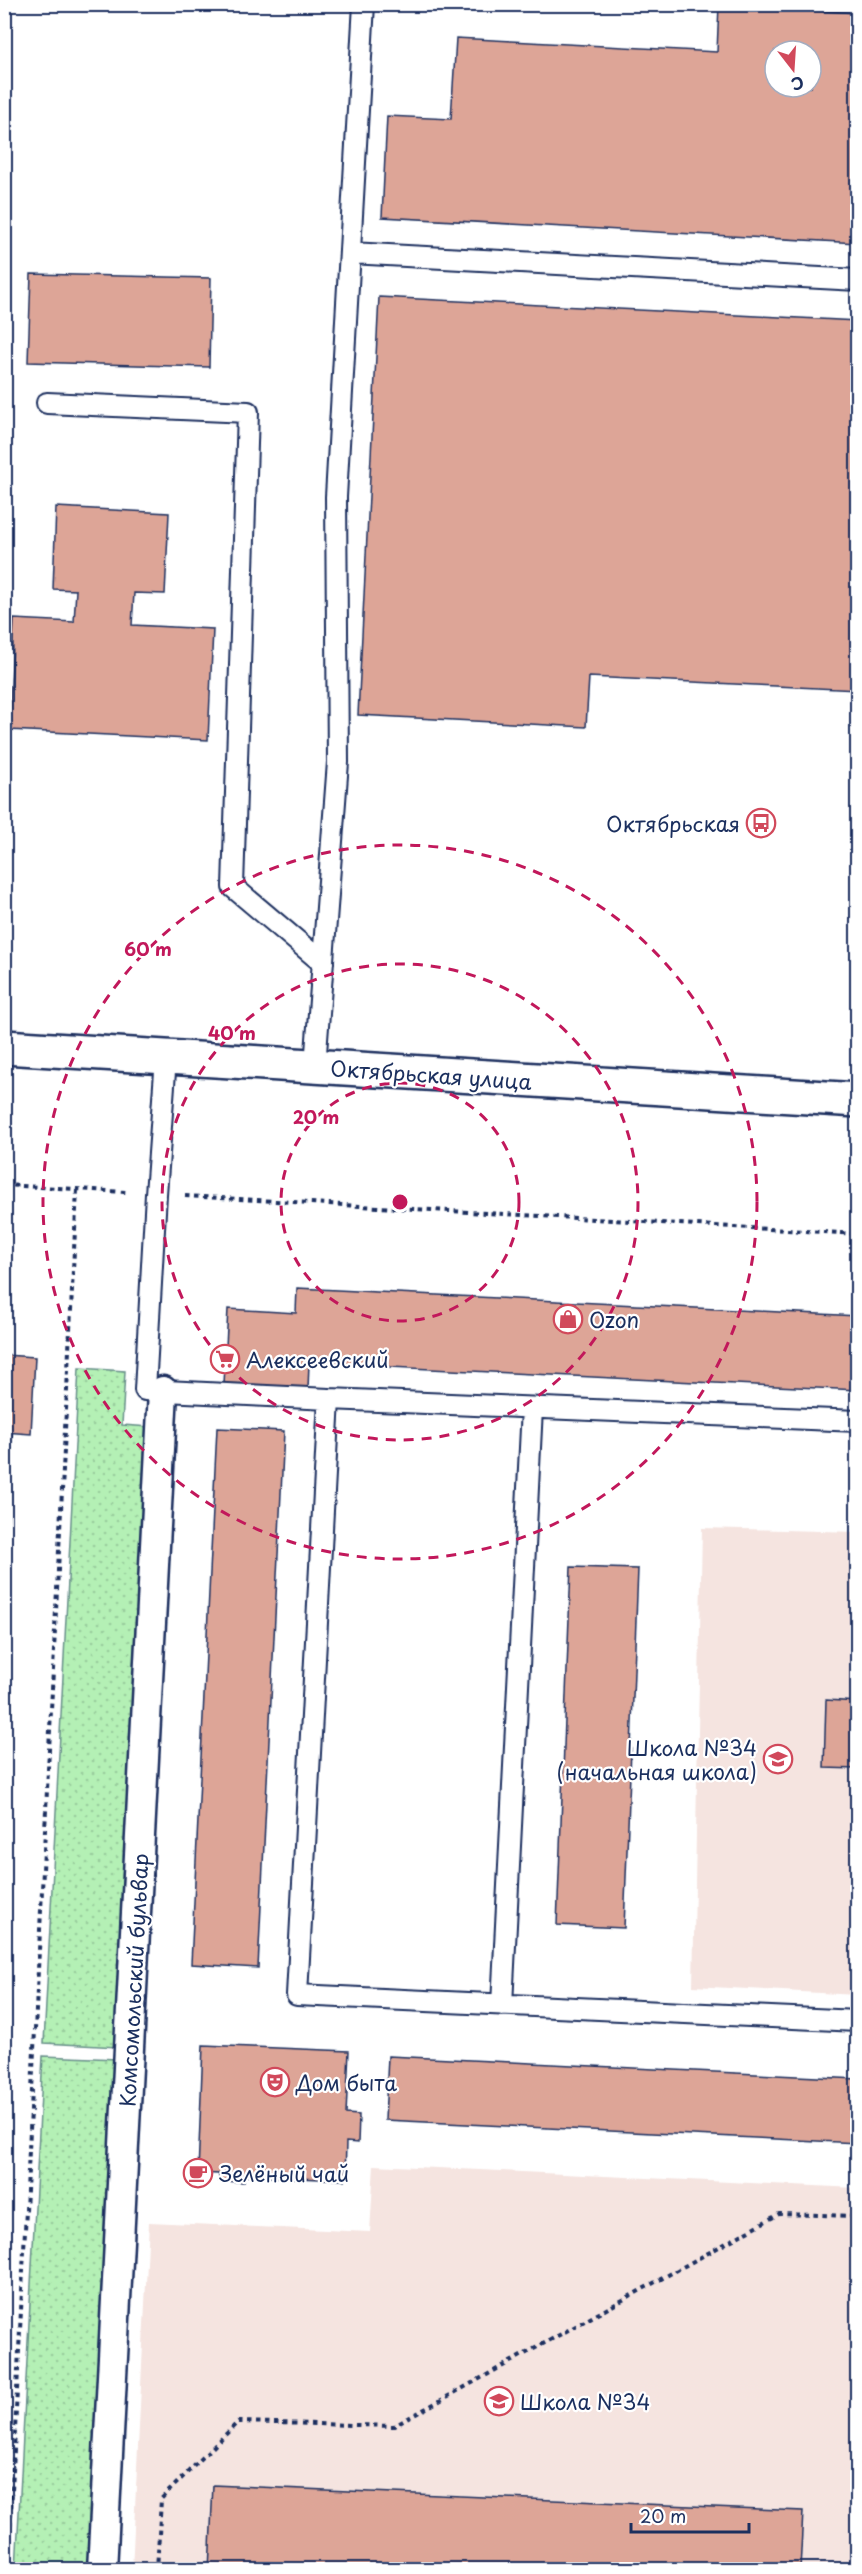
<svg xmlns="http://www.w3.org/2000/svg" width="862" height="2574" viewBox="0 0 862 2574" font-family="'Playpen Sans',sans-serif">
  <defs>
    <pattern id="grass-dots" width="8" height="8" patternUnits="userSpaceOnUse" patternTransform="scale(1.5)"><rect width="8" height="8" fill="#b4f0b5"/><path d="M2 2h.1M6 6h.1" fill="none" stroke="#9ace9e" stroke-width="1.8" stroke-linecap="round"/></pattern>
  </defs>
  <rect width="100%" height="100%" fill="#fff"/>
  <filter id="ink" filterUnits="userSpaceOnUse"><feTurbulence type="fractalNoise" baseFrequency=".0167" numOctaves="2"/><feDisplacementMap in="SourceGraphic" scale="12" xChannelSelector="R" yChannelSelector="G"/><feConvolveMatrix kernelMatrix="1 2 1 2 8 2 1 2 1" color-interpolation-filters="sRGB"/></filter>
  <g filter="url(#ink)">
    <!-- built -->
    <path fill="#f5e4e0" d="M702,1528L857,1532V1995L693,1986Z
      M374,2165L857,2188V2569L132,2570L149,2222L370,2232Z"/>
    <!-- grass -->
    <path fill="url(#grass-dots)" stroke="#68908a" stroke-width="1.5" d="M79,1368L125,1371L122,1425L150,1427L118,2047L44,2043Z
      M43,2056L117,2059L91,2569L16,2570Z"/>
    <!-- building -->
    <path fill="#dda597" stroke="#1b2f5e" stroke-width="1.5" fill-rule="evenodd" d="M719,5L858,13V243L382,217L387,116L451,119L456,38L717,52ZM775,51H811V87H775Z
      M31,274L211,278L209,367L28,362Z
      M379,297L858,321V690L589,677L586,727L358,715Z
      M56,507L169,513L165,594L134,593L132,625L213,629L208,740L9,730L14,619L74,622L76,590L53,589Z
      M297,1288L858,1316V1390L309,1363L308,1389L224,1384L228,1309L296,1313Z
      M4,1355L35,1357L31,1434L4,1432Z
      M217,1428L284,1431L258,1968L191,1964Z
      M4,1432L12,1433L4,1590Z
      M571,1567L638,1569L624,1928L557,1925Z
      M826,1700L858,1702V1769L824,1768Z
      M203,2045L349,2051L346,2114L359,2115L358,2143L346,2142L345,2180L244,2176V2182L219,2181V2174L198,2173Z
      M388,2056L858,2079V2143L385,2120Z
      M213,2485L803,2511L800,2570H647V2564L611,2563L610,2570H390L287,2565L286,2570H209Z"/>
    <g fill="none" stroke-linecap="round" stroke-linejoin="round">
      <!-- service casing -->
      <g stroke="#1b2f5e" stroke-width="24">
        <path id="service" d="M350,253L858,280
          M47,403L248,412L233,887L323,963
          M166,1058L156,1194L145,1390L329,1399
          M315,1066L338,762L336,497L364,4
          M858,1421L329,1399L297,1995L858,2021
          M502,2005L532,1408"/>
      </g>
      <!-- pedestrian casing -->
      <g stroke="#1b2f5e" stroke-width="33">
        <path id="pedestrian" d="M102,2570L163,1391"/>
      </g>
      <!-- tertiary casing -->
      <g stroke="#1b2f5e" stroke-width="38">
        <path id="tertiary" d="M4,1047L858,1100"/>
      </g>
      <!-- path -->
      <path stroke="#1b2f5e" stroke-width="4" stroke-dasharray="4.5 4.5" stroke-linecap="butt" d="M4,1185L127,1192
        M185,1196L858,1234
        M8,2570L77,1190
        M157,2570L161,2499L238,2422L394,2426L779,2214L858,2216"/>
      <!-- service -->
      <use href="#service" stroke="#fff" stroke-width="20"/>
      <!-- pedestrian -->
      <use href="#pedestrian" stroke="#fff" stroke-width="28"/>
      <!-- tertiary -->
      <use href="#tertiary" stroke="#fff" stroke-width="33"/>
    </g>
  </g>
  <!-- distance rings -->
  <g fill="none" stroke="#c2185b" stroke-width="3" stroke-dasharray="10 8">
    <circle cx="400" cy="1202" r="119"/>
    <circle cx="400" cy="1202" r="238"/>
    <circle cx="400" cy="1202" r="357"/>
  </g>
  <!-- icons -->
  <defs>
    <g id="bus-ring" transform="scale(1.5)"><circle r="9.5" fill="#fff" stroke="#d1495b" stroke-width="1.5"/><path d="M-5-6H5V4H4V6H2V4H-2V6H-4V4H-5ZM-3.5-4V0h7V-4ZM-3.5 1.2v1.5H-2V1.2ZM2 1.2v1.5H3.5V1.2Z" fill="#d1495b"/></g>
    <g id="shop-ring" transform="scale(1.5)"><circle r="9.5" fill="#fff" stroke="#d1495b" stroke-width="1.5"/><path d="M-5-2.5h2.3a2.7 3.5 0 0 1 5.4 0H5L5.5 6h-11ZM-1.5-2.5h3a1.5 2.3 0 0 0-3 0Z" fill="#d1495b"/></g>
    <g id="supermarket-ring" transform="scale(1.5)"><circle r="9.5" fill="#fff" stroke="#d1495b" stroke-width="1.5"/><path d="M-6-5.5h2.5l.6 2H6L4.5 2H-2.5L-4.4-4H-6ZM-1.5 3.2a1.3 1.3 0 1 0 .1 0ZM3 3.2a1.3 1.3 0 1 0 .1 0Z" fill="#d1495b"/></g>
    <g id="school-ring" transform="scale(1.5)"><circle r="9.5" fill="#fff" stroke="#d1495b" stroke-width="1.5"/><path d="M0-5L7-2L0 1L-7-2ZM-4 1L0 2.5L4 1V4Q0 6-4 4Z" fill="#d1495b"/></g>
    <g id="theatre-ring" transform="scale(1.5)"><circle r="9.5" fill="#fff" stroke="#d1495b" stroke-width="1.5"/><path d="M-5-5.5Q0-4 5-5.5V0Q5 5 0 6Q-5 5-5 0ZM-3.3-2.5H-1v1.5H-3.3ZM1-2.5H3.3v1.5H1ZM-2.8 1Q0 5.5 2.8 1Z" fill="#d1495b"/></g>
    <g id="cafe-ring" transform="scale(1.5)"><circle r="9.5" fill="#fff" stroke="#d1495b" stroke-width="1.5"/><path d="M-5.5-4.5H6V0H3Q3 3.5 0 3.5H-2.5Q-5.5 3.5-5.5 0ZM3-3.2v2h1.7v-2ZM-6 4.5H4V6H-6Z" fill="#d1495b"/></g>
  </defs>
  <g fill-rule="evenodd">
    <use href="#bus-ring" x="761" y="823"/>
    <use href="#shop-ring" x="568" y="1319"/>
    <use href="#supermarket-ring" x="225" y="1359"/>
    <use href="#school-ring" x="778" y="1759"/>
    <use href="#theatre-ring" x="275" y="2082"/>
    <use href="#cafe-ring" x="198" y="2173"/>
    <use href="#school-ring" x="499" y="2401"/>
  </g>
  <g text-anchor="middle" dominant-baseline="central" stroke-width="4.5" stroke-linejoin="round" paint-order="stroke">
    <!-- poi labels -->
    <g font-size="21" fill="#1b2f5e" stroke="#fff" text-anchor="start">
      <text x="740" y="823" text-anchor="end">Октябрьская</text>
      <text x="589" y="1319">Ozon</text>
      <text x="246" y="1359">Алексеевский</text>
      <text x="757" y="1747" text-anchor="end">Школа №34<tspan x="757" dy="24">(начальная школа)</tspan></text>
      <text x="296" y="2082">Дом быта</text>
      <text x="219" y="2173">Зелёный чай</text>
      <text x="520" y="2401">Школа №34</text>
    </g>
    <!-- street labels -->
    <g font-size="21" fill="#1b2f5e" stroke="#fff">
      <text transform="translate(431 1074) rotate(4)">Октябрьская улица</text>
      <text transform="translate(133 1980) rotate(-87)">Комсомольский бульвар</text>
    </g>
  </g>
  <circle cx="400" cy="1202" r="9" fill="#c2185b" stroke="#fff" stroke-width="3"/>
  <g font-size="18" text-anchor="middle" font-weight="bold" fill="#c2185b" stroke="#fff" stroke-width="4.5" stroke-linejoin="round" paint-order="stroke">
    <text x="148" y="956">60 m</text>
    <text x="232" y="1040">40 m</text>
    <text x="316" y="1124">20 m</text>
  </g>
  <!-- margin -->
  <rect width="862" height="2574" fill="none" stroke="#fff" stroke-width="24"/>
  <rect x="12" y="12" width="838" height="2550" fill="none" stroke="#1b2f5e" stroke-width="2" filter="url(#ink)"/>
  <!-- north arrow -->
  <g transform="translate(793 69) rotate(163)"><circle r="28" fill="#ffffff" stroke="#a4acbf" stroke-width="1.5"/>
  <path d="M0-4.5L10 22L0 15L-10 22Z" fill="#d1495b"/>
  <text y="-9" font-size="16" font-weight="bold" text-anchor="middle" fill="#1b2f5e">С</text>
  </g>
  <!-- scale -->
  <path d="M631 2523v9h118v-9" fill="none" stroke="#1b2f5e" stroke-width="3"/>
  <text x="640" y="2523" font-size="18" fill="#1b2f5e" stroke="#ffffff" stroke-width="4.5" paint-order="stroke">20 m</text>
</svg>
